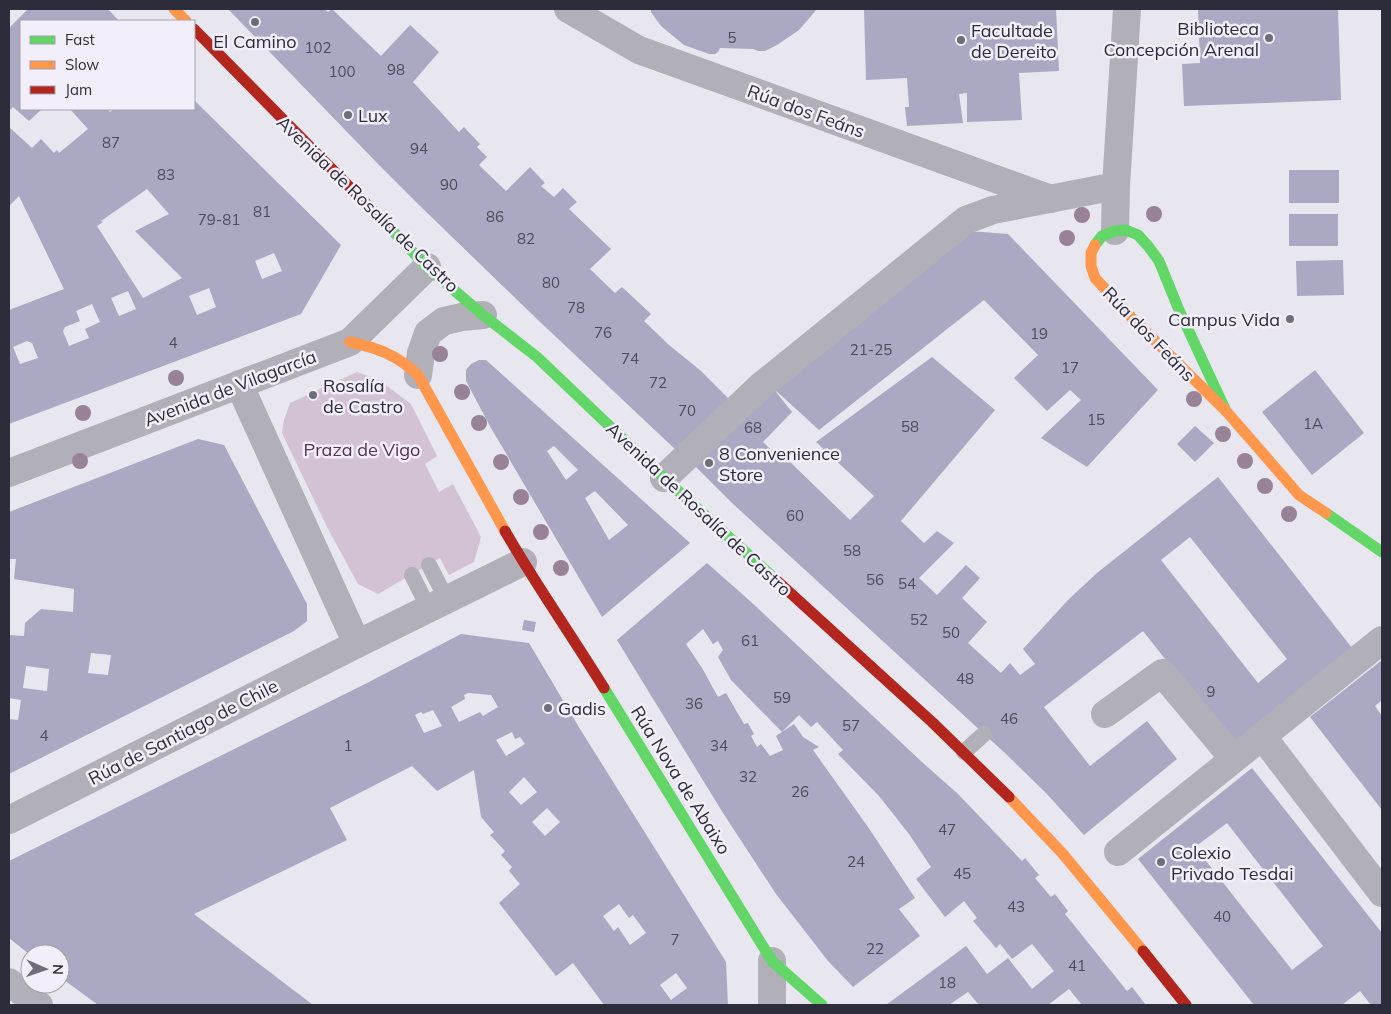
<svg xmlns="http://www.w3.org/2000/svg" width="1391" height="1014" viewBox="0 0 1391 1014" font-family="Mulish,sans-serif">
  <rect width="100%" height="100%" fill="#e8e6ef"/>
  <!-- green -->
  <path fill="#d3c1d4" d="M357,372L379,380L411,404L437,456L425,464L439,492L453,484L481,537L474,562L449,575L440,558L378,594L358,584L327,527L282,433L284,420L290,403Z"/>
  <!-- building -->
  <path fill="#aaa8c2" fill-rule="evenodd" d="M28,9H108L119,21H21V109H42L29,121L13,107L9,111V28Z
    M228,9H324L328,12L332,9L381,56L410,25L439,52L413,82L459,132L464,127L480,144L477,147L487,157L479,165L506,191L530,167L545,183L541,186L554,197L563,188L577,202L569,209L611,249L590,269L615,293L622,287L651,314L644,321L669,345L700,370L730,400L676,450L538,320L418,204L379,165Z
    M651,9H817L799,30L777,45L765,51H758L753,49L720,48L718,52L715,54H709L684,45L661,26L651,12Z
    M864,9H1056L1059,71L1019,73L1022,120L967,122V93L959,94L963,123L907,126L905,107H909L907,78L866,80Z
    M1198,9H1338L1341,100L1184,106L1182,64L1200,63Z
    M194,100L341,245L301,314L9,424V310L64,289L19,196L9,206V127L32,148L41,139L54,153L57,150L59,153L88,129L70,109H107L110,112L114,109H194ZM147,189L169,214L135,231L182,278L143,298L97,226L103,222L101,221ZM274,253L282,271L262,279L255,261ZM209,288L216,307L197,315L189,296ZM128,291L136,309L119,316L111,298ZM92,304L100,322L85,329L89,338L69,346L63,331L65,327L80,321L76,311ZM27,341L32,343L38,358L20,364L13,347Z
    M1289,170H1339V203H1289Z
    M1289,214H1338V246H1289Z
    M969,231L1008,234L1158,390L1087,467L1041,438L1081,400L1070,390L1047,411L1014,378L1038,355L984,300L819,430L772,387L792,412L763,442L785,463L788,460L850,520L874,496L816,442L932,357L995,410L901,521L924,543L937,531L954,543L919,578L937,595L966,565L980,578L962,598L987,622L968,643L1001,673L1010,663L1020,675L1035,664L1023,649L1069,599L1097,573L1218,477L1352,648L1232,744L1143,631L1044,707L1090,766L1147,721L1177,759L1084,835L1046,793L1006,754L732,503L691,462L772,387ZM1190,537L1287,659L1258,683L1161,560Z
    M1343,260L1344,295L1297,296L1296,261Z
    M479,360H486L495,368L690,543L602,617L491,428L466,381V370L471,364ZM554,446L578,470L566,480L547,451ZM595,491L628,525L609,540L585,498Z
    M1315,370L1364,433L1312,475L1262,412Z
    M1195,426L1214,443L1195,462L1177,444Z
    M198,439L224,445L307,604V621L294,631L9,774V719L18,720L21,700L9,698V635L24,636L25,623L41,609L73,612L74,589L14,579L16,559H9V512ZM91,653L111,655L108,675L88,673ZM26,666L49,669L47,691L23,688Z
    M707,563L750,601L922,762L958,794L1022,861L1025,858L1039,875L1035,878L1051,897L1055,894L1068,911L1065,914L1127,991L1132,987L1146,1005H1082L1069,989L1048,1005H979L968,992L949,1005H886L966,946L987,974L1008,958L1032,989L1054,971L1032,944L1012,959L1000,944L996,948L973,921L977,918L964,901L945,917L916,879L931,867L909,834L879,796L838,754L843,750L817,722L811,727L799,715L782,732L731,680L718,657L723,650L718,641L713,644L703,629L686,644L702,668L718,697L726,693L744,724L748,723L754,734L751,736L757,747L761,744L770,756L783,750L776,736L794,724L803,737L819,747L813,750L868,827L915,898L899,909L920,936L853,987L828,961L776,894L723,813L617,640Z
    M524,620L536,622L534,632L522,630Z
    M461,634L529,643L580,729L726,962L728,1005H604L573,963L556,976L499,903L520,884L509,871L512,867L501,855L505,851L490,835L494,832L481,817L474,770L437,791L412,766L330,808L347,840L194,914L313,1005H98L60,977V954H29L9,938V861L369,682ZM468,693L491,695L498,707L483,716L480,712L459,722L451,707L465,699L464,695ZM433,710L442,726L424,733L415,715L421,712L423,714ZM512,732L515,739L520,737L525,744L506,756L496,740ZM524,777L537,792L521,805L509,792ZM547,808L560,822L545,836L532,822ZM619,904L629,918L633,915L646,933L630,945L618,927L614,931L603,916ZM676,973L687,988L671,1000L660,985Z
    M1382,660V700L1375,706L1382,716V810L1310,717Z
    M1252,768L1382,933V1005H1371L1360,991L1342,1005H1254L1138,859ZM1227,823L1323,946L1292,970L1195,847Z"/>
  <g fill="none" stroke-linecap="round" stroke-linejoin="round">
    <!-- lane -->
    <path stroke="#b1afb8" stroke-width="16" d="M429,565L447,600
      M412,575L429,609
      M964,752L984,734"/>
    <!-- street -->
    <path stroke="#b1afb8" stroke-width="28" d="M568,9L639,50L1051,199
      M1115,231L1116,186L1127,9
      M418,375L421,353L428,333L444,321L462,317L483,315
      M239,384L357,644
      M9,473L350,342L427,267
      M664,478L761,386L966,220L993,210L1116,186
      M1105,714L1162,673L1234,759
      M1262,736L1382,893
      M9,820L357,644L523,562
      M1118,852L1382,640
      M772,961V1005
      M9,982L39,1005"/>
    <!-- fast -->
    <path stroke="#63d668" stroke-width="11" d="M388,226L427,267L483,315L537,357L664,478L775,579
      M1095,245L1102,236L1115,231L1126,230L1138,235L1148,246L1159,261L1179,310L1226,411
      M1326,513L1382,552
      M604,688L772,961L822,1005"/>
    <!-- slow -->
    <path stroke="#ff974d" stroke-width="11" d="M174,9L186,21
      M1095,245L1091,253V266L1095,278L1132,318L1226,411L1299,495L1326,513
      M350,342C378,348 397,355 418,375L505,531
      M1009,797L1063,854L1143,951"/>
    <!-- jam -->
    <path stroke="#b3261e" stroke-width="11" d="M194,29L388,226
      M505,531C536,585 572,636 604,688
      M775,579L932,722L1009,797
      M1143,951L1186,1005"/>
  </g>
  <!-- trees -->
  <g fill="#988298">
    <circle cx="1154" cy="214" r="8"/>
    <circle cx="1082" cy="215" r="8"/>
    <circle cx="1067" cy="238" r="8"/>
    <circle cx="440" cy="354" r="8"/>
    <circle cx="176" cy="378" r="8"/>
    <circle cx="462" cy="392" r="8"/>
    <circle cx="1194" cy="399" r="8"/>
    <circle cx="83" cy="413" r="8"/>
    <circle cx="479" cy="423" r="8"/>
    <circle cx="1223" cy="434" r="8"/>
    <circle cx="80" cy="461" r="8"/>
    <circle cx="1245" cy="461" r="8"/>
    <circle cx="501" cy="462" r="8"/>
    <circle cx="1265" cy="486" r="8"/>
    <circle cx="521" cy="497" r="8"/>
    <circle cx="1289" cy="514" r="8"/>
    <circle cx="541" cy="532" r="8"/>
    <circle cx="561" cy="568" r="8"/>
  </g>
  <!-- markers -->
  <g fill="#6e6d79" stroke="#f3effa" stroke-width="2">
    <circle cx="255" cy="22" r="5"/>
    <circle cx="1269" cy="38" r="5"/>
    <circle cx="961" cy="40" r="5"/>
    <circle cx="348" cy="115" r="5"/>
    <circle cx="1290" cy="319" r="5"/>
    <circle cx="313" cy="395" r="5"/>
    <circle cx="709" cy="463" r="5"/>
    <circle cx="548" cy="708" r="5"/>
    <circle cx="1161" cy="862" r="5"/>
  </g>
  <g text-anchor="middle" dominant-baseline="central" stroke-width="5" stroke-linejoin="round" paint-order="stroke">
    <!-- number labels -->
    <g font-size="15" fill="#4c4b5c">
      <text x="732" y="37">5</text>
      <text x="318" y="47">102</text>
      <text x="396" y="69">98</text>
      <text x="342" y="71">100</text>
      <text x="111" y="142">87</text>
      <text x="419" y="148">94</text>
      <text x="166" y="174">83</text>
      <text x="449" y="184">90</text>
      <text x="262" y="211">81</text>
      <text x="495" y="216">86</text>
      <text x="219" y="219">79-81</text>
      <text x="526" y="238">82</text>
      <text x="551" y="282">80</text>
      <text x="576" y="307">78</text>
      <text x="603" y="332">76</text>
      <text x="1039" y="333">19</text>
      <text x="173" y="342">4</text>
      <text x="871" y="349">21-25</text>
      <text x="630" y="358">74</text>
      <text x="1070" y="367">17</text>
      <text x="658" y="382">72</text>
      <text x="687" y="410">70</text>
      <text x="1096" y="419">15</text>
      <text x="1313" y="423">1A</text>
      <text x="910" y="426">58</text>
      <text x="753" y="427">68</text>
      <text x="795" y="515">60</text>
      <text x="852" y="550">58</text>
      <text x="875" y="579">56</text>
      <text x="907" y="583">54</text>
      <text x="919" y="619">52</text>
      <text x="951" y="632">50</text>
      <text x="750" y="640">61</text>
      <text x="965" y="678">48</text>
      <text x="1211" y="691">9</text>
      <text x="782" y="697">59</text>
      <text x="694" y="703">36</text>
      <text x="1009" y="718">46</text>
      <text x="851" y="725">57</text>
      <text x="44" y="735">4</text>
      <text x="348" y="745">1</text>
      <text x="719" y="745">34</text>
      <text x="748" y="776">32</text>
      <text x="800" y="791">26</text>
      <text x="947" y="829">47</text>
      <text x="856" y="861">24</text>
      <text x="962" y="873">45</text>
      <text x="1016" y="906">43</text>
      <text x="1222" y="916">40</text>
      <text x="675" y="939">7</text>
      <text x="875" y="948">22</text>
      <text x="1077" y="965">41</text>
      <text x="947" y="982">18</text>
    </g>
    <!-- poi labels -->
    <g font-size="18" fill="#2d2c3a" stroke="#f3effa" text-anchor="start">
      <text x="1259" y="28" text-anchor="end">Biblioteca<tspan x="1259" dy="21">Concepción Arenal</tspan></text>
      <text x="971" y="30">Facultade<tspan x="971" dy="21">de Dereito</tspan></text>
      <text x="255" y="41" text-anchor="middle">El Camino</text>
      <text x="358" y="115">Lux</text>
      <text x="1280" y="319" text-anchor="end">Campus Vida</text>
      <text x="323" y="385">Rosalía<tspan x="323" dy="21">de Castro</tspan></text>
      <text x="719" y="453">8 Convenience<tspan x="719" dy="21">Store</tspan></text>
      <text x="558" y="708">Gadis</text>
      <text x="1171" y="852">Colexio<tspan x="1171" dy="21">Privado Tesdai</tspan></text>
    </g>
    <!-- street labels -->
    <g font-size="18" fill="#2d2c3a" stroke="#f3effa">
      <text transform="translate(806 111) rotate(20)">Rúa dos Feáns</text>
      <text transform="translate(368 204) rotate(44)">Avenida de Rosalía de Castro</text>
      <text transform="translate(1149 334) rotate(46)">Rúa dos Feáns</text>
      <text transform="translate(230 388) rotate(-21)">Avenida de Vilagarcía</text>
      <text transform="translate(699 509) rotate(43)">Avenida de Rosalía de Castro</text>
      <text transform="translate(183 732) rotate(-27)">Rúa de Santiago de Chile</text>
      <text transform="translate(681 780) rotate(58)">Rúa Nova de Abaixo</text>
    </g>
    <!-- park labels -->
    <g font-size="18" fill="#573151" stroke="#f3effa">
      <text x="362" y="449">Praza de Vigo</text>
    </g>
  </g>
  <!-- border -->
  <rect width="1391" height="1014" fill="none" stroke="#2d2c3a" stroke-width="20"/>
  <!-- legend -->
  <rect x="20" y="20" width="175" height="90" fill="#f3effa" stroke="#a4a1ad"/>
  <rect x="30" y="36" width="25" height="8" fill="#63d668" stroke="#a4a1ad"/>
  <text x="65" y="45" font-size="15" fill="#2d2c3a">Fast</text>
  <rect x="30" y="61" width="25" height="8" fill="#ff974d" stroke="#a4a1ad"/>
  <text x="65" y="70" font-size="15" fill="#2d2c3a">Slow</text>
  <rect x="30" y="86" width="25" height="8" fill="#b3261e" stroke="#a4a1ad"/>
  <text x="65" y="95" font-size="15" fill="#2d2c3a">Jam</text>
  <!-- north arrow -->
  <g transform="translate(45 969) rotate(92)"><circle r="24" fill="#f3effa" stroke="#a4a1ad"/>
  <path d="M0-4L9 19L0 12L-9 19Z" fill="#6e6d79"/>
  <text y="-8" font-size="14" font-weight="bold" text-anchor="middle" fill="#2d2c3a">N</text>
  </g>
</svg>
